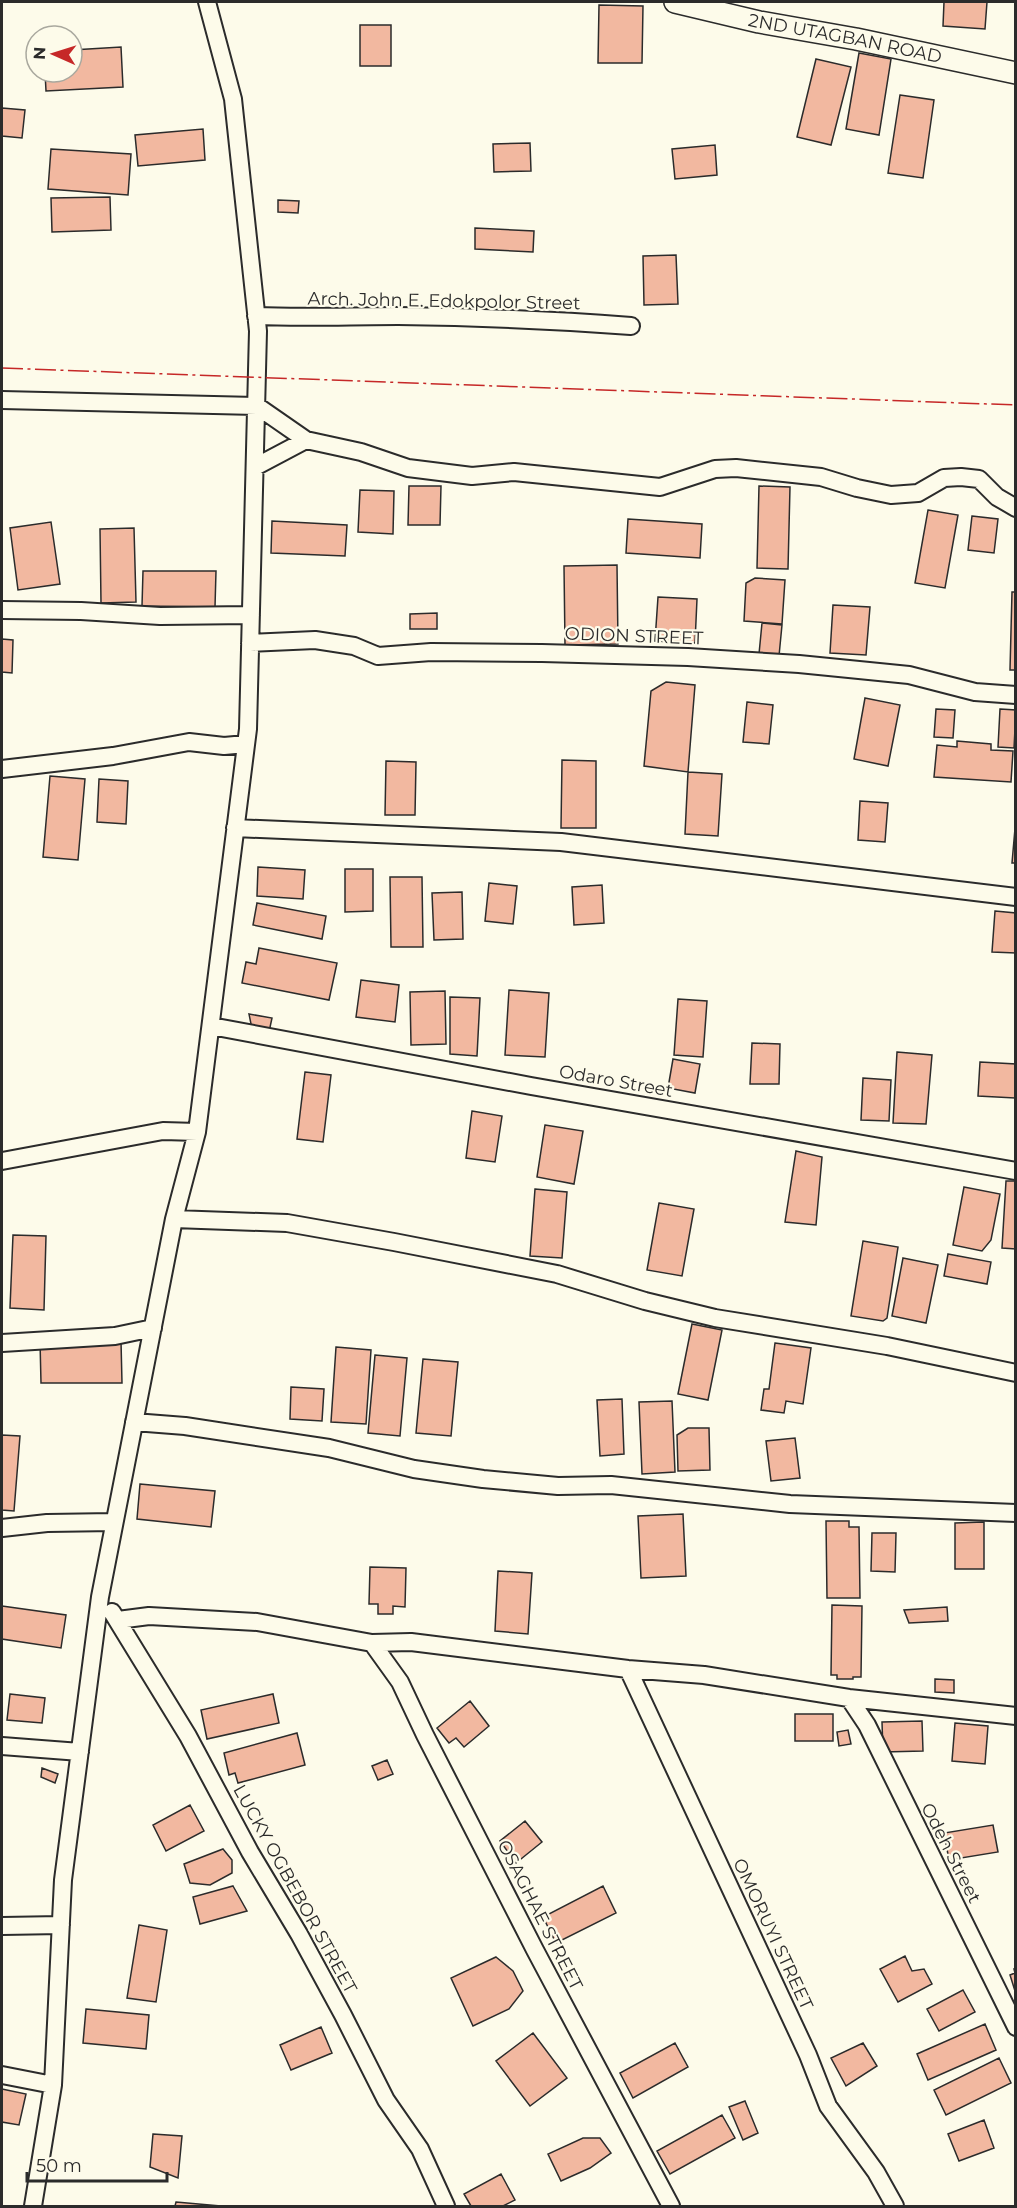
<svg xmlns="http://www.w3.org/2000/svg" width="1017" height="2208" viewBox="0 0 1017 2208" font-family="Montserrat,sans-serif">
  <rect width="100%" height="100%" fill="#fdfbea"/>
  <!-- building -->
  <path fill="#f2b8a0" stroke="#2b2b2b" stroke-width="1.5" d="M944,2H987L985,29L943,26Z
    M599,5L643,6L642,63H598Z
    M360,25H391V66H360Z
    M121,47L123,87L46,91L45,72H72V50Z
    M859,53L891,59L879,135L846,129Z
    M816,59L851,67L831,145L797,137Z
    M900,95L934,100L923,178L888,173Z
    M2,108L25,110L22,138L2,136Z
    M203,129L205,160L138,166L135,135Z
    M530,143L531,171L494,172L493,144Z
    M715,145L717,175L675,179L672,149Z
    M51,149L131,154L128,195L48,189Z
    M110,197L111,230L52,232L51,198Z
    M278,200L299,201L298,213L278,212Z
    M475,228L534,231L533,252L475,249Z
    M676,255L678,304L644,305L643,256Z
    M409,486H441L440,525H408Z
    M759,486L790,487L788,569L757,568Z
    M360,490L394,491L393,534L358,532Z
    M928,510L958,515L945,588L915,583Z
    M972,516L998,519L994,553L968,550Z
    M628,519L702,524L700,558L626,553Z
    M272,521L347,525L345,556L271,553Z
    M51,522L60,584L18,590L10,528Z
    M134,528L136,602L101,603L100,529Z
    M617,565L618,644L565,645L564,566Z
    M143,571H216L215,607L142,606Z
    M755,578L785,580L782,624L744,621L746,583Z
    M1012,592H1016V670H1010Z
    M658,597L697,599L695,643L655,641Z
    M833,605L870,607L866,655L830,653Z
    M437,613V629H410V614Z
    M762,623L782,625L779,656L759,654Z
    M2,639L13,640L12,673L2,672Z
    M666,682L695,685L688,772L644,766L651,691Z
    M865,698L900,705L888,766L854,759Z
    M747,702L773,705L769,744L743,742Z
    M936,709L955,710L953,738L934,737Z
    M1000,709L1016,710L1014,748L998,747Z
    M957,741L991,744V750L1013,751L1011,782L934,777L937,745L957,747Z
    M562,760L596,761V828H561Z
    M386,761L416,762L415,815H385Z
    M688,772L722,774L718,836L685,834Z
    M50,776L85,779L78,860L43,857Z
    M99,779L128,781L126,824L97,822Z
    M860,801L888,803L885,842L858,840Z
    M1016,817V863H1012Z
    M258,867L305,870L303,899L257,896Z
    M345,869H373V911L345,912Z
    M390,877H422L423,947H391Z
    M489,883L517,886L513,924L485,921Z
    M602,885L604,923L574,925L572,887Z
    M462,892L463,939L434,940L432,893Z
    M257,903L326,916L322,939L253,925Z
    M995,911L1016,913V953L992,952Z
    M259,948L337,963L329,1000L242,983L246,962L256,964Z
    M361,980L399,985L395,1022L356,1017Z
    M509,990L549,993L545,1057L505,1055Z
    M445,991L446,1044L411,1045L410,992Z
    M450,997L480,998L477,1056L450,1054Z
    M678,999L707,1001L703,1057L674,1055Z
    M249,1014L272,1018L269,1032L252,1029Z
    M752,1043L780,1044L779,1084H750Z
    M897,1052L932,1055L926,1124L893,1123Z
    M673,1059L700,1064L695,1093L668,1088Z
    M980,1062L1016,1064L1015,1098L978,1096Z
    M305,1072L331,1075L323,1142L297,1139Z
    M863,1078L891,1080L889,1121L861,1120Z
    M472,1111L502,1116L495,1162L466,1158Z
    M545,1125L583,1131L574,1184L537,1177Z
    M796,1151L822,1157L816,1225L785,1222Z
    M1006,1181H1016V1249L1002,1248Z
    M964,1187L1000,1194L991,1240L982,1251L953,1245Z
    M535,1189L567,1192L562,1258L530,1256Z
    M659,1203L694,1209L682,1276L647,1270Z
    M13,1235L46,1236L44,1310L10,1308Z
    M863,1241L898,1247L887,1318L883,1321L851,1316Z
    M948,1254L991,1262L987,1284L944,1276Z
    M903,1258L938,1265L926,1323L892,1316Z
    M692,1324L722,1330L708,1400L678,1394Z
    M40,1341H121L122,1383H41Z
    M775,1343L811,1348L803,1404L786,1401L784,1413L761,1410L764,1389H769Z
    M336,1347L371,1350L366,1424L331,1422Z
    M375,1355L407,1358L400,1436L368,1433Z
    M423,1359L458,1362L451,1436L416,1433Z
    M291,1387L324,1389L322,1421L290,1419Z
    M622,1399L624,1454L600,1456L597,1400Z
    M672,1401L675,1472L642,1474L639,1402Z
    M688,1428H709L710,1470L678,1471L677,1435Z
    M2,1435L20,1436L14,1511L2,1510Z
    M795,1438L800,1478L771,1481L766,1441Z
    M140,1484L215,1491L211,1527L137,1519Z
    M683,1514L686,1576L641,1578L638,1516Z
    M826,1521H849V1527H859L860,1598H827Z
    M984,1522V1569H955V1523Z
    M872,1533H896L895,1572L871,1571Z
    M370,1567L406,1568L405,1607L393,1606V1614H378V1604H369Z
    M498,1571L532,1573L528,1634L495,1631Z
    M832,1605L862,1606L861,1677H853V1679H837V1675H831Z
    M2,1606L66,1615L61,1648L2,1639Z
    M947,1607L948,1621L909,1623L904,1610Z
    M935,1679L954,1680V1693L935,1692Z
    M10,1694L45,1698L42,1723L7,1720Z
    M273,1694L279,1723L207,1739L201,1710Z
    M470,1701L489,1726L464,1747L456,1738L449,1743L437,1728Z
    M795,1714H833V1741H795Z
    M922,1721L923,1751L883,1752L882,1722Z
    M955,1723L988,1726L985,1764L952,1761Z
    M848,1730L851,1744L839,1746L837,1732Z
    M297,1733L305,1765L238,1783L235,1773L229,1775L224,1753Z
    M387,1760L393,1774L378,1780L372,1766Z
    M42,1768L58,1774L55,1783L41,1777Z
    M190,1805L204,1831L166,1851L153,1825Z
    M525,1821L542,1842L516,1863L500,1841Z
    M993,1825L998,1852L949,1860L944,1833Z
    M223,1849L232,1860V1873L210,1885L190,1883L184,1864Z
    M233,1886L247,1911L200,1924L193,1897Z
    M603,1886L616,1913L556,1943L543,1917Z
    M139,1925L167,1930L156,2002L127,1998Z
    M905,1956L912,1971L924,1969L932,1984L898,2002L880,1969Z
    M496,1957L513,1971L523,1991L509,2009L473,2026L451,1978Z
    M1014,1969H1016L1015,1991L1010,1975L1015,1973Z
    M963,1990L975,2012L939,2031L927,2009Z
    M86,2009L149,2015L146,2049L83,2043Z
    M985,2024L996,2050L928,2080L917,2054Z
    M321,2027L332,2053L291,2070L280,2045Z
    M533,2033L567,2078L530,2106L496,2061Z
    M675,2043L688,2067L633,2098L620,2073Z
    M863,2043L877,2066L846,2086L831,2058Z
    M999,2058L1011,2083L946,2115L934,2090Z
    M2,2089L26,2094L19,2125L2,2122Z
    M745,2101L758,2133L743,2140L729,2107Z
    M722,2115L735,2138L670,2174L657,2151Z
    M984,2120L994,2148L959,2161L948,2134Z
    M153,2134L182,2136L178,2178L150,2167Z
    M583,2138H600L611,2153L590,2168L561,2181L548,2154Z
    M501,2174L515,2200L503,2206H471L464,2194Z
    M176,2202L221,2206H175Z"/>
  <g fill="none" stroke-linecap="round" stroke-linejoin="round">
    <!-- minor casing -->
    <g stroke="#2b2b2b" stroke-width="20">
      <path id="minor" d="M256,316C303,318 350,316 398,316C476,317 553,320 631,326
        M2,400L257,406
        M257,406L306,440L361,452L408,468L472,476L514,472L660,487L715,469L736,468L821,477L857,488L891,495L918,493L944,478L961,477L979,479L997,497L1016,508
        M255,467L306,440
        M2,610L81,611L160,616L251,615
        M250,643L315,640L354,646L378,656L431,652L542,653L688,657L799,664L909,675L975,692L1016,695
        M2,769L113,756L189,742L224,746L246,744
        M235,828L561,842L1016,897
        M211,1026L531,1086L1016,1171
        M2,1161L163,1131L197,1132
        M174,1219L287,1223L394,1242L557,1274L645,1301L715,1318L887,1346L1016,1373
        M2,1343L115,1336L153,1328
        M134,1422L185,1426L329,1448L414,1469L483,1479L558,1486L611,1485L790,1504L1016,1513
        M2,1528L47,1523L114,1522
        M112,1612L188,1736L250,1852L299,1934L343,2015L386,2100L420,2149L446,2206
        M118,1620L149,1616L257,1622L372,1643L411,1642L628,1669L704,1675L849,1698L1016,1716
        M372,1643L400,1682L425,1735L535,1950L671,2206
        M628,1669L808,2055L828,2106L876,2172L895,2206
        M849,1698L867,1725L1016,2027
        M2,1746L80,1752
        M2,1926L61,1925
        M2,2075L53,2085
        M33,2206L53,2085L63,1880L100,1597L174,1219L197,1132L248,729L258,331L233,99L207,2"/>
    </g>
    <!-- tertiary casing -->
    <g stroke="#2b2b2b" stroke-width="24">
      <g id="tertiary">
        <path id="s1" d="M675,2L759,22L856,39L1016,73"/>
      </g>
    </g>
    <!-- minor -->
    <use href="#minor" stroke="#fdfbea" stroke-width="16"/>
    <!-- tertiary -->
    <use href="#tertiary" stroke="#fdfbea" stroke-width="21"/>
    <!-- power -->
    <path stroke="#c62828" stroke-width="1.5" stroke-dasharray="21 4.5 3 4.5" stroke-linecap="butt" d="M2,368L1016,405"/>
  </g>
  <g text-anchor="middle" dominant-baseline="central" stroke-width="4.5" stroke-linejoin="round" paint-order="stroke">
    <!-- street labels -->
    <g font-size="18" fill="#2b2b2b" stroke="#fdfbea">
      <text stroke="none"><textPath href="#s1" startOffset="174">2ND UTAGBAN ROAD</textPath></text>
      <text transform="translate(444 301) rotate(1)">Arch. John E. Edokpolor Street</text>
      <text transform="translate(634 636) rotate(2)">ODION STREET</text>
      <text transform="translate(616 1081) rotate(10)">Odaro Street</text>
      <text transform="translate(951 1853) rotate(63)">Odeh Street</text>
      <text transform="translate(295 1889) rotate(61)">LUCKY OGBEBOR STREET</text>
      <text transform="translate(540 1915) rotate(63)">OSAGHAE STREET</text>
      <text transform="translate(773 1934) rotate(65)">OMORUYI STREET</text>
    </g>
  </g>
  <!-- border -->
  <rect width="1017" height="2208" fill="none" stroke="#2b2b2b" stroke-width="6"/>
  <!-- north arrow -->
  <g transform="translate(54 54) rotate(273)"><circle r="28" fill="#fdfbea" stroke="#a9a89e" stroke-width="1.5"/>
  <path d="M0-4.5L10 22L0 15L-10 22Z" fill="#c62828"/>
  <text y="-9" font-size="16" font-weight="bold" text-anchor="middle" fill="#2b2b2b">N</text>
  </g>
  <!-- scale -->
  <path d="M27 2172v9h140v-9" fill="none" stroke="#2b2b2b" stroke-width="3"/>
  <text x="36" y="2172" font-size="18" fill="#2b2b2b" stroke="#fdfbea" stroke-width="4.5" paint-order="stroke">50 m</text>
</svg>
